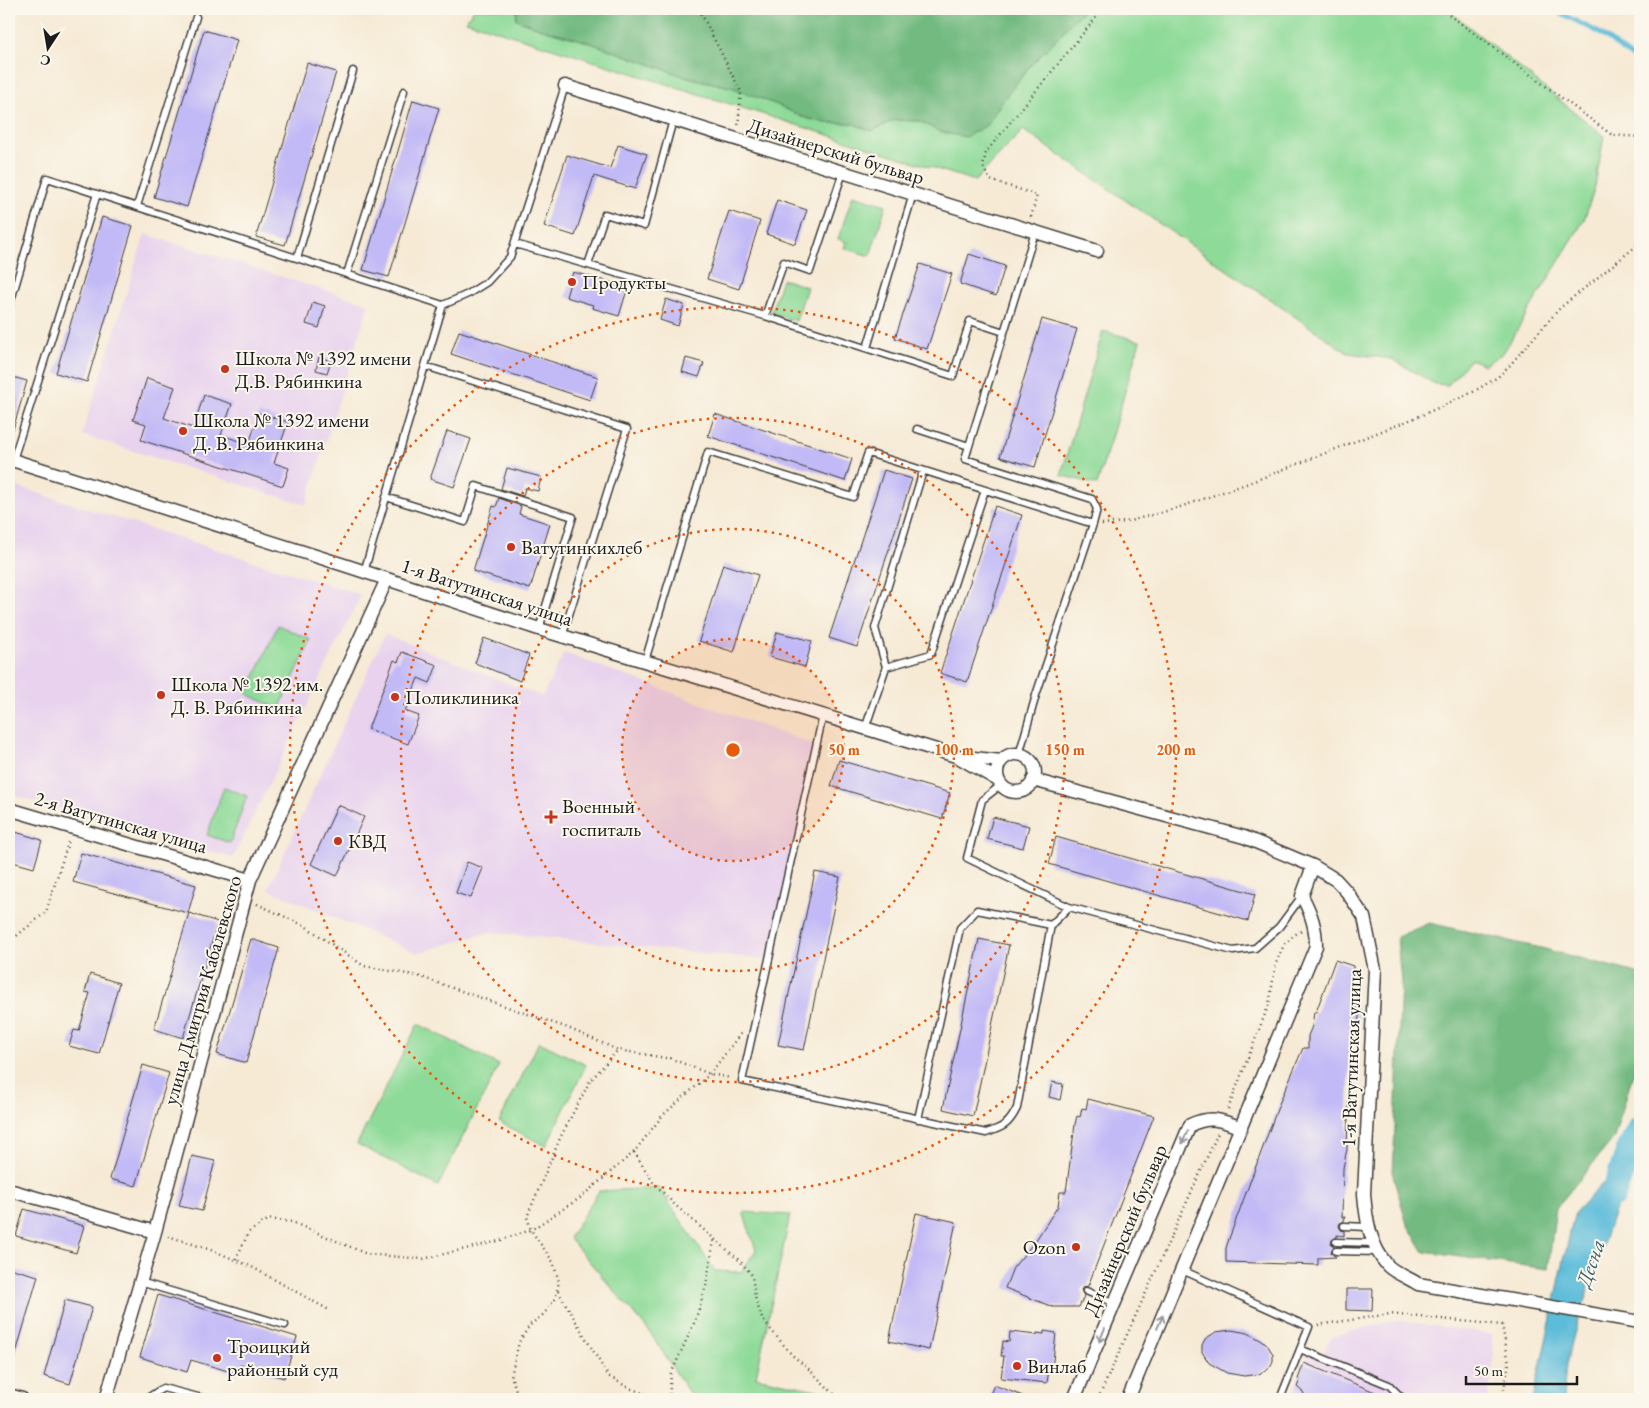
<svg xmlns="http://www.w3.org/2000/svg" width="1649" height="1408" viewBox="0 0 1649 1408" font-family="'EB Garamond',serif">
  <rect width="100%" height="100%" fill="#fbf7ec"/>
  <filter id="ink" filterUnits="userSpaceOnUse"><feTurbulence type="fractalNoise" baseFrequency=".02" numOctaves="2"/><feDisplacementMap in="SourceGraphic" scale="10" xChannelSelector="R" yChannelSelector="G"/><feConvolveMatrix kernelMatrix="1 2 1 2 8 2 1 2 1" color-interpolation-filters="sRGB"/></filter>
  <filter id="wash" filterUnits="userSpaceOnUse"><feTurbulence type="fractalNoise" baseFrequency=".0096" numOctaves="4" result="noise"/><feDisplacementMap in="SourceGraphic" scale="20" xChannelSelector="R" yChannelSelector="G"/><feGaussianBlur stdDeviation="1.12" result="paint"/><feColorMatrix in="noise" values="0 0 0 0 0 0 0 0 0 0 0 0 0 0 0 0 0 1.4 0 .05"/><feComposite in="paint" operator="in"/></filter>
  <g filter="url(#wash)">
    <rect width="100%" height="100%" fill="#f6ead5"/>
    <!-- built -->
    <path fill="#e8d2ee" d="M145,234L369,304L306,505L82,435Z
      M9,484L361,595L233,858L9,794Z
      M385,634L542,697L564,653L817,746L771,960L489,932L417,953L268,889Z
      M1395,1320L1491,1334L1494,1353L1488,1399H1290L1310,1348L1324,1352L1331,1337Z"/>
    <!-- green -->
    <path fill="#8eda98" stroke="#557b5a" d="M474,9H517L516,19L539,28L588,42L683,76L734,88L780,106L802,117L826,123H851L872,131L895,120L919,121L941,132L987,125L1000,104L1030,66L1047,49L1084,9H1447L1604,136L1595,186L1584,220L1503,353L1484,365L1471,359L1448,385L1435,384L1392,359L1348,353L1023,130L975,181L466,21Z
      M853,195L886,205L870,256L844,248L846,242L838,239Z
      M782,279L807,287L796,321L771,313Z
      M1103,331L1140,341L1097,485L1061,475Z
      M278,625L311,640L279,709L247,694Z
      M224,787L247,796L230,843L207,835Z
      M418,1024L499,1065L438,1186L357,1144Z
      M539,1042L586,1065L546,1146L499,1122Z
      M659,1188L715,1271L741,1272L756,1250L743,1212L790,1215L756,1377L857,1399H693L649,1331L569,1238L599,1191Z"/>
    <!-- forest -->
    <path fill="#72ba80" stroke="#476b4e" d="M517,9H1084L1047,49L1030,66L1000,104L987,125L966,137L940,132L919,121L895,120L872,131L851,123H826L802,117L780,106L734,88L683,76L588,42L539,28L516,19Z
      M1429,923L1545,949L1640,974V1050L1614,1138L1556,1208L1548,1269L1424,1252L1407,1224L1393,1175L1401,982L1397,937Z"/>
    <!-- water -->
    <path fill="#5bbcd9" stroke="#3c6c7a" d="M1640,1145V1168L1620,1193L1578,1320L1566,1364L1563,1399H1533L1572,1224L1576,1211Z"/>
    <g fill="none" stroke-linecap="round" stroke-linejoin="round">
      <!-- stream -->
      <path stroke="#5bbcd9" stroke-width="4.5" d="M1552,9L1598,32L1640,63"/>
      <!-- river -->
      <path stroke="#5bbcd9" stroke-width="26" d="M1613,1195L1629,1150L1640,1129"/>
    </g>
    <g id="blocks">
      <!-- building -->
      <path fill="#c2baf6" d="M204,30L237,40L187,207L154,197Z
        M307,63L336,72L285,245L256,237Z
        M413,100L439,108L389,277L363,270Z
        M618,145L647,154L635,189L594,176L575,236L544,226L567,155L610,168Z
        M777,200L807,210L795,244L766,234Z
        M729,211L760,221L739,289L707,279Z
        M102,217L133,226L87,382L56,373Z
        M969,254L1005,266L996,296L960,284Z
        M920,264L952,274L927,349L895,338Z
        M573,272L628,287L619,316L592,308L593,305L566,297Z
        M666,299L684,305L678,326L660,320Z
        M313,302L325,306L319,328L306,324Z
        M1042,319L1077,329L1035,467L1000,457Z
        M459,331L598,377L590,400L451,354Z
        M319,357L331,361L327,373L316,370Z
        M686,358L704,363L699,377L682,372Z
        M9,376L27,381L12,433H9Z
        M147,378L175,387L164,418L193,428L204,395L232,404L221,435L249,444L259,413L288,422L274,463L289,468L283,486L141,440L146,424L133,420Z
        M715,414L852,459L845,481L708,436Z
        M447,431L471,439L454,487L430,479Z
        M507,468L541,477L538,491L525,488L523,496L501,489Z
        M884,470L912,479L857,647L829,638Z
        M499,498L521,506L519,514L550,524L530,589L473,571L493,506L496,507Z
        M995,506L1022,515L967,682L940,673Z
        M723,564L758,575L734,652L699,641Z
        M777,632L812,641L805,667L770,657Z
        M484,638L529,655L520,681L475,663Z
        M402,652L437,665L430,683L418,678L405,711L419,716L408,744L368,729L394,660L398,662Z
        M839,760L950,793L942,819L831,786Z
        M338,805L364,817L337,876L311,864Z
        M993,817L1029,826L1023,848L987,839Z
        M9,830L42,840L34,868L9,861Z
        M1056,837L1255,894L1248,921L1049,864Z
        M81,853L196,885L188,913L73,882Z
        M467,862L483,868L471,898L456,893Z
        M815,872L840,877L804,1050L778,1045Z
        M189,913L218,922L183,1038L154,1029Z
        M251,939L279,948L246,1063L217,1054Z
        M979,939L1009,945L973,1116L943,1109Z
        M1335,960L1353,966L1352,995L1357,1007L1359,1017L1357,1034L1350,1049L1347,1149L1343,1168L1342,1217H1345L1344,1221L1340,1223L1339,1226L1341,1230L1344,1231V1236L1337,1235V1237L1332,1240L1331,1244L1334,1246L1332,1249L1331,1253L1336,1257L1318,1258V1265L1226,1262V1248L1230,1236L1279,1104L1303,1048H1308V1036L1312,1026L1314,1012H1316Z
        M90,974L119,983L99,1054L69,1046L74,1030L79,1031L90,993L85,992Z
        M143,1065L169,1073L136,1186L110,1179Z
        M1052,1082L1063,1084L1060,1100L1049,1097Z
        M1088,1099L1154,1116L1088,1286L1083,1287L1081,1290L1084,1296L1079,1307H1053L1005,1288L1013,1268L1036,1240L1058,1206L1060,1192H1066L1075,1124L1077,1116L1080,1117L1082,1108L1086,1109Z
        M192,1156L215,1161L202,1211L179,1206Z
        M24,1209L84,1226L76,1253L16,1236Z
        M916,1213L956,1222L929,1350L889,1341Z
        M9,1268L38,1276L12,1367H9Z
        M1346,1289H1373L1372,1311L1346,1310Z
        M158,1295L297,1337L284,1378L240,1365L238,1374L191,1360L187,1372L140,1357Z
        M65,1300L92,1307L70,1384L44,1376Z
        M1231,1330L1248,1333L1266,1343L1273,1354V1361L1270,1367L1259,1374L1244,1376L1227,1373L1209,1363L1202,1352V1345L1205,1339L1216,1332Z
        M1044,1331L1056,1333L1052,1370L1049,1369L1047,1383L1001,1378L1004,1356H1001L1003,1341L1009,1342L1010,1332L1037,1335V1333L1044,1334Z
        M1304,1363L1392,1399H1301L1304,1393L1297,1387L1300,1380L1298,1379Z
        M994,1385L1028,1398V1399H988Z"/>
    </g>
  </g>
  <g filter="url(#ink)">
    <use href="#blocks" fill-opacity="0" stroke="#3d3b38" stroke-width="1"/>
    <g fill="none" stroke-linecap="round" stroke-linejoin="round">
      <!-- service casing -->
      <g stroke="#3d3b38" stroke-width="9">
        <path id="service" d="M137,206L196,17
          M515,244L765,316L953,376L970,321L1004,332
          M297,258L353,71
          M588,265L605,214L644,226L673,120
          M347,274L404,91
          M9,307L47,178L443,305
          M765,316L784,262L810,271L843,172
          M867,348L913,194
          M425,366L627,429L562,637
          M917,429L969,446
          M13,460L97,194
          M923,471L875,628L886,667L931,654L985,490
          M386,497L465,522L476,486L573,517L539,629
          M364,572L443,305L468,294L487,282L510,257L565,86
          M645,661L708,452L853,497L868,453L1093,524
          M823,715L742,1081L986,1133C1003,1127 1009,1125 1017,1108L1051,925L1069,907
          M865,729L886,667
          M1019,755L1036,695L1093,524L1097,509L1092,499L965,459L1035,232
          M1001,785L982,800L967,858L1069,907L1233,951L1255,948L1279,927L1302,896
          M918,1119L960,928L977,910L1051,925
          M1344,1226L1368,1227
          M1336,1242L1373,1243
          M1336,1251L1377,1252
          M1182,1270L1309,1327L1280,1399
          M140,1282L285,1325
          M1086,1291L1115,1303
          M1300,1349L1389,1385L1403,1399
          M146,1399L163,1388L206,1399"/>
      </g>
      <!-- minor casing -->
      <g stroke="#3d3b38" stroke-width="15">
        <path id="minor" d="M565,86L1097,251
          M9,459L344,565L539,629L956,756L1001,761
          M997 773a19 19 0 1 1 38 0a19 19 0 1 1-38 0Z
          M960,758L998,780
          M1033,780L1244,837L1313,866L1336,880L1347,892L1364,917L1375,970L1364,1194C1366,1219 1370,1246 1388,1266C1395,1273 1409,1278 1418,1284L1640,1322
          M9,809L250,880
          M9,1190L155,1232
          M9,1395L22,1399
          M106,1399L155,1232L250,880L387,579
          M1074,1399L1190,1125C1210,1116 1220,1119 1241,1128
          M1128,1399L1316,946C1316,927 1311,913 1302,896L1313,866"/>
      </g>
      <!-- path -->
      <path stroke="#3d3b38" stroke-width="2.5" stroke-dasharray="1 4" stroke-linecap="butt" d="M699,9L741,92L738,127
        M1441,9L1612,135L1640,137
        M1031,217L1037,195L990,180L983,167L986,152L1103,9
        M1102,524L1126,522L1174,509L1249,483L1420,416L1473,392L1498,377L1509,366L1560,308L1640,243
        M257,904L305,926L364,966L418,976L568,1028L618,1050L672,1059L710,1074L731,1078
        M9,942L46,912L69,840
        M1228,1109L1269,1004L1276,963L1284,945L1294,935L1302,931
        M634,1152L653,1182L675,1205L740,1261L752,1275L755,1297L762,1319L792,1355L810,1370L839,1399
        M168,1236L214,1251L250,1266L329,1310
        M236,1259L249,1232L269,1219L292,1222L367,1254L423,1259L495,1242L531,1230L580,1198L634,1152L663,1115L710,1074L742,1032
        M558,1291L608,1376L629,1388L660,1399
        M1318,1325L1390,1314L1502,1325L1509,1363L1502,1399
        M519,1399L511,1376L519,1342L530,1325L544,1314L555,1299L559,1282L553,1262L531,1230L527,1217L561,1136L590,1081L618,1050
        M669,1399L671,1374L695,1321L706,1286L714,1240
        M1098,1399L1218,1133"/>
      <!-- service -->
      <use href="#service" stroke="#fff" stroke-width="6"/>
      <!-- minor -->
      <use href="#minor" stroke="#fff" stroke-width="12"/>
    </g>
    <!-- one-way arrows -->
    <defs><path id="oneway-shaft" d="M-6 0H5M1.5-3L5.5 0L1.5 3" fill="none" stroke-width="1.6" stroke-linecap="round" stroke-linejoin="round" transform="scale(1.25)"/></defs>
    <g stroke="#999">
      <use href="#oneway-shaft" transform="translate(1185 1137) rotate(113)"/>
      <use href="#oneway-shaft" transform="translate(1160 1322) rotate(-67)"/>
      <use href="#oneway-shaft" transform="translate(1102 1335) rotate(113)"/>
    </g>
  </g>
  <!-- distance rings -->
  <circle cx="733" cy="750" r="111" fill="#e8590c" fill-opacity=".12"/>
  <g fill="none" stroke="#e8590c" stroke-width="2.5" stroke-dasharray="2.5 5">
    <circle cx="733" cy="750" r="111"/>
    <circle cx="733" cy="750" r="221"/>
    <circle cx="733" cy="750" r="332"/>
    <circle cx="733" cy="750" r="443"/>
  </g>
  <!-- markers -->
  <g fill="#c8321e" stroke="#fbf7ec" stroke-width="2">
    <circle cx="572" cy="282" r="5"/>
    <circle cx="225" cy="369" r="5"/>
    <circle cx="183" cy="431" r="5"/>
    <circle cx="511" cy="547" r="5"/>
    <circle cx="161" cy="695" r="5"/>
    <circle cx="395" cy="697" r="5"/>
    <path d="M548.5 809.5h5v5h5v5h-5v5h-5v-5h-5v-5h5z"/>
    <circle cx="338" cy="841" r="5"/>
    <circle cx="1076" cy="1247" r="5"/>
    <circle cx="217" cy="1358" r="5"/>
    <circle cx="1017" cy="1366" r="5"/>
  </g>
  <g text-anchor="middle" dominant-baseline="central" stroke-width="4" stroke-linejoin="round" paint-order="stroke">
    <!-- street labels -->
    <g font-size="20" fill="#1c1c1c" stroke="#fbf7ec">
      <text transform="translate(836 151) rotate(17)">Дизайнерский бульвар</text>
      <text transform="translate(487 592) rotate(18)">1-я Ватутинская улица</text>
      <text transform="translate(121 822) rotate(16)">2-я Ватутинская улица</text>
      <text transform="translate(202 990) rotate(-74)">улица Дмитрия Кабалевского</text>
      <text transform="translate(1351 1058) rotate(-88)">1-я Ватутинская улица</text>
      <text transform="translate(1125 1230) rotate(-67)">Дизайнерский бульвар</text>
    </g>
    <!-- poi labels -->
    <g font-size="20" fill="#1c1c1c" stroke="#fbf7ec" text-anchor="start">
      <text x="582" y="282">Продукты</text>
      <text x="235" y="358">Школа № 1392 имени<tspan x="235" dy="23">Д.В. Рябинкина</tspan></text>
      <text x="193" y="420">Школа № 1392 имени<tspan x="193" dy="23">Д. В. Рябинкина</tspan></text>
      <text x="521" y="547">Ватутинкихлеб</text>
      <text x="171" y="684">Школа № 1392 им.<tspan x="171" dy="23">Д. В. Рябинкина</tspan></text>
      <text x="405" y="697">Поликлиника</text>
      <text x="562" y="806">Военный<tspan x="562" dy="23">госпиталь</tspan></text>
      <text x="348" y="841">КВД</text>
      <text x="1066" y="1247" text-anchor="end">Ozon</text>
      <text x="227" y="1346">Троицкий<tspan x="227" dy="23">районный суд</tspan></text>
      <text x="1027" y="1366">Винлаб</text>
    </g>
    <!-- water labels -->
    <g font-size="21" font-style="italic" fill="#355c68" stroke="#fbf7ec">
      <text transform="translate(1590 1263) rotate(-71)">Десна</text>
    </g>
  </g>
  <circle cx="733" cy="750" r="8" fill="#e8590c" stroke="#fbf7ec" stroke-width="2.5"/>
  <g font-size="15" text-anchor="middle" font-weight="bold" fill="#e8590c" stroke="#fbf7ec" stroke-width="4" stroke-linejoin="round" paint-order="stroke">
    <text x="844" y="755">50 m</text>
    <text x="954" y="755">100 m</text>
    <text x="1065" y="755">150 m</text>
    <text x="1176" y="755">200 m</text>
  </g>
  <!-- margin -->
  <rect width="1649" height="1408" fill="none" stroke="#fbf7ec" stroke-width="30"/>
  <!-- north arrow -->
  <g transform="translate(48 48) rotate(192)" stroke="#fbf7ec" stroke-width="4" paint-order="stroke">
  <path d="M0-4L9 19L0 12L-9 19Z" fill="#1c1c1c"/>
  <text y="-8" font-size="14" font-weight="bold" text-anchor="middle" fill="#1c1c1c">С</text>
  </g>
  <!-- scale -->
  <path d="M1466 1376v8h111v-8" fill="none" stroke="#1c1c1c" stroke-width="2.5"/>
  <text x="1474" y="1376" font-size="15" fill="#1c1c1c" stroke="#fbf7ec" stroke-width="4" paint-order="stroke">50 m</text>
</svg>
